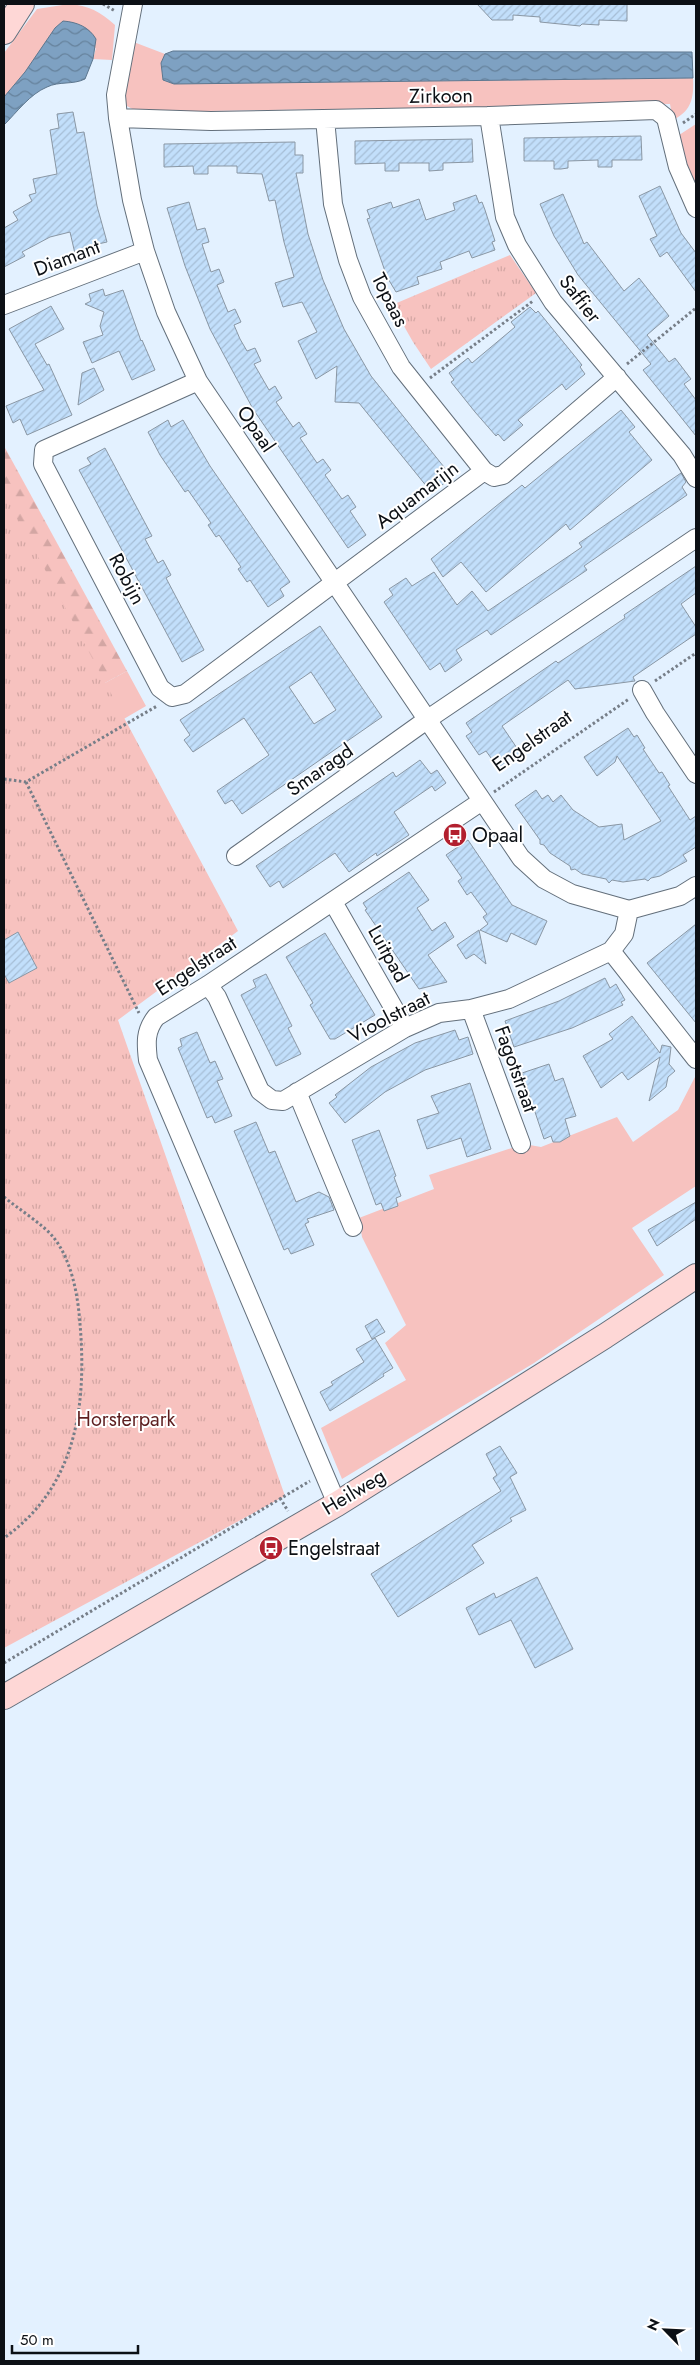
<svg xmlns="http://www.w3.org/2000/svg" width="700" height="2365" viewBox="0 0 700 2365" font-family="Jost,sans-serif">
  <defs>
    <pattern id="forest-firs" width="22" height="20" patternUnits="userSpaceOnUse" patternTransform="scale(1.25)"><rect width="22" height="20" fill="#f7c2bf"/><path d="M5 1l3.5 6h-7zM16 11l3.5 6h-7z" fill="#d3a6a3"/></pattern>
    <pattern id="park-tufts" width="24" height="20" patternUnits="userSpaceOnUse" patternTransform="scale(1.25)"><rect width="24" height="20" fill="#f7c2bf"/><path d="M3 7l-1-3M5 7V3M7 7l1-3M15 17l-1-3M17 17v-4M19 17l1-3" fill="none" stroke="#d3a6a3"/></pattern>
    <pattern id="water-waves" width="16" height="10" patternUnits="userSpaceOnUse" patternTransform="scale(1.25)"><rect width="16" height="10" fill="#7ea1c2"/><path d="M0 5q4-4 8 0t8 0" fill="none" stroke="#66829c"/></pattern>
    <pattern id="building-hatch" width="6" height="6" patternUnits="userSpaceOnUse" patternTransform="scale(1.25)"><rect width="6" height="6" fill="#c2dffb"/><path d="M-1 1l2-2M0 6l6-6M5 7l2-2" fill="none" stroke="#a6bed6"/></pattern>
  </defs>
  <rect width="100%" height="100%" fill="#e3f1ff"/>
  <!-- grass -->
  <path fill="#f7c2bf" d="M69,4C88,5 101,12 115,25L112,60L93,59L96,48L25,72L4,97V53L37,9Z
    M131,41L165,54L161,63L163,80L174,84L693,78C694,97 692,111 673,120L670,104L138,112L125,105L124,79Z
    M696,124V196L676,137Z
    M127,671L146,706L26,776L4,726L31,723Z
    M696,1075V1186L632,1228L664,1275L534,1363L342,1479L321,1428L406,1380L385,1343L406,1325L362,1237L359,1218L434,1189L429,1175L524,1144L541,1147L617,1117L633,1142L678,1110Z"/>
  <!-- forest -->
  <path fill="url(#forest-firs)" d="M4,446L127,671L31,723L4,726Z"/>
  <!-- park -->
  <path fill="url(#park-tufts)" d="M510,255L536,293L431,369L413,342L392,305Z
    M4,493L238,931L118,1020L285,1496L4,1648Z"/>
  <!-- water -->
  <path fill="url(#water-waves)" stroke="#5c768e" d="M63,21C77,22 89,27 96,39L93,59L85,79C73,85 59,81 47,87C30,94 17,112 4,125V97L25,72L55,28Z
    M173,51L692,52L693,78L174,84L163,80L161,63L165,54Z"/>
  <!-- building -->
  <path fill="url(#building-hatch)" stroke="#8a97a4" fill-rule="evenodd" d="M477,4H627V21L599,20V25L582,24L580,26L540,22V17L513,15V20H492Z
    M73,112L77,133L84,132L97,206L107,242L89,246L91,254L76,258L70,232L50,237L22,252L25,256L4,267V228L18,220L13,212L32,201L29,195L36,193L33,179L57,174L50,130L59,128L57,114Z
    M641,136L642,160H612V167H598V160L568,161V168L561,169H554V161H524V138Z
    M472,139L473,162L443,163V170L429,171V163H399V171H385V163L355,164V141Z
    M295,142V155H303V173H296L308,234L323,280L344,329L371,376L452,477L432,493L359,403L335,402L337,366L316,379L298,341L317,332L302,302L283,307L275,283L294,277L284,242L275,200L269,201L262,174L237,173V166H208V174H194L193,166L164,167V144Z
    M660,186L681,233L696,253V292L667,252L660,257L650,239L657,236L639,196Z
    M563,194L584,244L587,242L624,291L639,278L669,316L647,335L669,362L675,358L691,379L684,384L696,400V436L643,370L651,364L578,275L554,236L540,204Z
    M476,195L479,203L482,202L485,210L495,241L492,242L495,250L472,258L469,251L440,262L442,269L417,277L419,284L396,292L387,277L367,219L370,218L367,210L391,202L393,208L419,199L426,220L455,210L453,203Z
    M189,202L197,230L205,228L209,242L202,244L211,272L219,269L224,282L217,285L228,312L235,309L241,322L234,325L240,339L247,351L255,348L261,361L254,364L269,390L275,386L282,398L276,402L293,427L299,422L307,434L300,438L317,463L323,459L331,470L325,475L342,499L348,495L356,507L350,511L366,535L348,548L253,409L210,329L185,266L167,208Z
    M103,289L105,296L123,290L141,341L142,340L155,370L132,380L119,351L92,363L83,342L103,335L100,326L104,312L85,304L91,301L89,294Z
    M51,306L64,329L35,344L47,365L49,364L72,415L27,435L20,419L13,423L6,406L44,390L9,329Z
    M530,307L536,313L538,311L582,365L580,367L585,374L566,390L562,384L518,420L523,425L504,441L498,434L496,436L475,412L451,382L454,380L449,373L468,358L472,363L515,327L511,322Z
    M94,368L104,390L78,405L82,373Z
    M621,410L635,427L629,432L652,460L570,530L566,524L486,592L461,562L443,577L431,559L522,485L525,488Z
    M168,420L171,427L183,420L210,466L290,582L280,589L284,596L268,607L250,580L247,582L238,569L241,567L219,535L216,537L208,525L211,523L188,490L185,492L160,455L148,432Z
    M105,448L152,536L145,539L158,563L163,560L171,575L166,578L204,650L182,662L79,470L91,464L87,458Z
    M681,473L686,482L682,487L687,495L584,566L587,570L491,635L487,630L456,650L462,660L445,672L440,663L430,670L384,602L393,595L389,589L406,578L412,586L434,572L457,605L472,591L488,611L582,547L579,543Z
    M696,566V593L681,604L696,627V634L633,677L635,681L575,689L568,680L502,726L521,754L499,769L486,751L479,755L466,736L472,732L466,723L556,661L558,663L591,641L625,618L624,615Z
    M320,626L382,717L242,814L232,800L225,804L217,791L269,755L244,718L193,752L184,740L190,735L180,720ZM311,672L336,710L314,724L289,687Z
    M628,728L634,737L637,735L645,748L643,749L659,773L662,772L670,785L668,786L690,820L696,816V847L683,855L687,861L660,876L651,878L648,881L645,879L623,882L612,880L609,883L606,879L582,874L575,869L571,870L570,866L550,853L544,845L540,844V840L515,805L536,790L542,799L548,795L553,802L561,795L573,810L599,827L622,824L624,840L661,821L617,756L615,762L597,776L584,757Z
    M420,760L431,774L437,770L446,783L435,791L432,786L394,812L409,835L377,856L376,853L349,872L335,853L283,888L279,881L270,887L256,866L393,772L396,777Z
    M468,840L512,905L547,921L536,945L511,933L507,942L480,930L488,924L483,917L487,914L471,892L467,895L458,881L462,878L446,855Z
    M409,872L429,900L417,908L432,931L445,922L454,937L428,955L447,982L419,989L365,910L367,909L363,903Z
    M696,924V1023L647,963Z
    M479,930L486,964L474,954L466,959L457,945Z
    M18,932L37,968L9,983L4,974V940Z
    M325,933L375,1015L335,1039H330L310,1005L313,1003L286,957Z
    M266,974L292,1026L288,1028L301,1054L276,1066L241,995L256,987L253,980Z
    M605,978L610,988L616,984L625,1000L621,1002L623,1005L572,1028L514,1047L505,1021L559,1001Z
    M632,1016L660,1053L662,1045L671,1047L669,1064L675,1071L668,1077L666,1087L649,1101L660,1057L628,1080L622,1072L601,1088L583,1056L613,1039L609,1034Z
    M455,1030L459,1040L468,1037L473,1054L425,1070L385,1092L345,1123L329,1103L337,1097L335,1095L371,1067L415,1043Z
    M197,1032L210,1063L215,1061L223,1079L217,1081L232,1116L215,1123L212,1116L207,1118L178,1048L182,1046L180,1039Z
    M549,1064L555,1081L563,1078L576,1116L565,1119L570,1136L560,1142H553L551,1136L544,1139L522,1073Z
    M470,1083L491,1149L467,1157L461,1138L427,1149L417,1120L439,1113L431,1096Z
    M256,1122L269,1153L275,1151L296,1202L319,1192L329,1197L334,1210L307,1219L309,1222L305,1224L314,1245L291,1254L288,1248L284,1250L234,1131Z
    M379,1130L396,1176L394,1177L401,1196L396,1198L398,1206L384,1211L381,1203L376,1205L352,1140Z
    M696,1202V1219L657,1246L648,1230Z
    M377,1319L385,1332L372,1339L365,1326Z
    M375,1338L393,1368L383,1374L384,1376L330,1411L320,1392L333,1385L331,1382L364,1362L356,1349Z
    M500,1446L517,1473L510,1477L526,1510L510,1518L512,1521L472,1545L484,1563L398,1617L371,1574L501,1491L493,1478L497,1475L486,1454Z
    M537,1577L573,1649L535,1668L511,1620L479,1635L466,1608L494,1593L496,1598Z"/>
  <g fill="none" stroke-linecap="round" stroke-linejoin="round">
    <!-- street casing -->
    <g stroke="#636f7b" stroke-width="20">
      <path id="street" d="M133,4L116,95L118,118L132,200L145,251L166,312L198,381L521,858L544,879L572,894L629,910L680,896L696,886
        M489,116L505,217L517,245L553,302L682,455L696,478
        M118,118L211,121L489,116L656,110L666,118L678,167L696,208
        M325,119L333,204L348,260L362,297L401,367L484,471
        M4,305L145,251
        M198,381L44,450L43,464L160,688L172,697L185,694L484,471L494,477L503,475L617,377
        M642,690L655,713L696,774
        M236,856L428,719L696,538
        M333,902L405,1028
        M611,951L696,1059
        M208,985L217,997L260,1091L272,1100L283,1101L405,1028L439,1013L471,1009L509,999L611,951L624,934L629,910
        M471,1009L521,1144
        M297,1092L353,1227
        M337,1504L148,1060C146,1043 145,1031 156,1017L208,985L482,801"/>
    </g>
    <!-- secondary casing -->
    <g stroke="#636f7b" stroke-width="26">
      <path id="secondary" d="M4,32L22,4
        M4,1697L337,1504L605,1336L696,1276"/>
    </g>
    <!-- path -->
    <path stroke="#767e88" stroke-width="3" stroke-dasharray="2.5 2.5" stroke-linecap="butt" d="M103,4L115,11
      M683,123L696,114
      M627,364L696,308
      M430,378L533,301
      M655,681L696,653
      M4,779L26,782L157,706
      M26,782L139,1013
      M494,792L629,699
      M4,1197C17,1208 44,1225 54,1238C72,1261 78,1296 80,1324C87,1406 76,1487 4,1538
      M280,1498L288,1511
      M4,1663L310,1481"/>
    <!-- street -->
    <use href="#street" stroke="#fff" stroke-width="18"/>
    <!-- secondary -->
    <use href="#secondary" stroke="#fed7d6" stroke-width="24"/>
  </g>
  <!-- icons -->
  <defs>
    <g id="bus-disc" transform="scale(1.25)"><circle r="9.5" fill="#b21f2e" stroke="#fff"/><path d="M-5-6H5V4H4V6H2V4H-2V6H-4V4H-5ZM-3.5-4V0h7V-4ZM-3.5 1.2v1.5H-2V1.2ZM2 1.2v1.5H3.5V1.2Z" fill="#fff"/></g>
  </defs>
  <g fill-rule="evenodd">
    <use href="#bus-disc" x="455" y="835"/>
    <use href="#bus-disc" x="271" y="1548"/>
  </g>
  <g text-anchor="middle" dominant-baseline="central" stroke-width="4" stroke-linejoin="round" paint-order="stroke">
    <!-- street labels -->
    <g font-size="20" fill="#0c1015" stroke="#fff">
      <text transform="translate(441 96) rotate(-1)">Zirkoon</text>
      <text transform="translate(67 258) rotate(-21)">Diamant</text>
      <text transform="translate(580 299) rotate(52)">Saffier</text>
      <text transform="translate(390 300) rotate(63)">Topaas</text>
      <text transform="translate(256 429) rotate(56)">Opaal</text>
      <text transform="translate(417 495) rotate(-37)">Aquamarijn</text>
      <text transform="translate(127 579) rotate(62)">Robijn</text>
      <text transform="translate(532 741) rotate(-35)">Engelstraat</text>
      <text transform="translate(320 770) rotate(-35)">Smaragd</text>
      <text transform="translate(388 954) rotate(61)">Luitpad</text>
      <text transform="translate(196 966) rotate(-33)">Engelstraat</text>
      <text transform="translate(389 1017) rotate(-27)">Vioolstraat</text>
      <text transform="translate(516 1069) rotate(70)">Fagotstraat</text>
      <text transform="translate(354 1492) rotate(-31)">Heilweg</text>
    </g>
    <!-- poi labels -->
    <g font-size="20" fill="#0c1015" stroke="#fff" text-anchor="start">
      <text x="472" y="835">Opaal</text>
      <text x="288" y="1548">Engelstraat</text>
    </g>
    <!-- park labels -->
    <g font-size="20" fill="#5e1f20" stroke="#fff">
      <text x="126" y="1419">Horsterpark</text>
    </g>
  </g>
  <!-- border -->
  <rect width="700" height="2365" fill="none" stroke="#0c1015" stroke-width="10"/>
  <!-- north arrow -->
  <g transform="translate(665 2330) rotate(294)" stroke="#ffffff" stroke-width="4" paint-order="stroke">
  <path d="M0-4L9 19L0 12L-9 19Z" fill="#0c1015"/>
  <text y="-8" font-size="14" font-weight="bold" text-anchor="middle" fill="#0c1015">N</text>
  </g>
  <!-- scale -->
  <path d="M12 2345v8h126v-8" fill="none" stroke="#0c1015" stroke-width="2.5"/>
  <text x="20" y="2345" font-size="15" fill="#0c1015" stroke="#ffffff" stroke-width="4" paint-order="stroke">50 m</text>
</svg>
